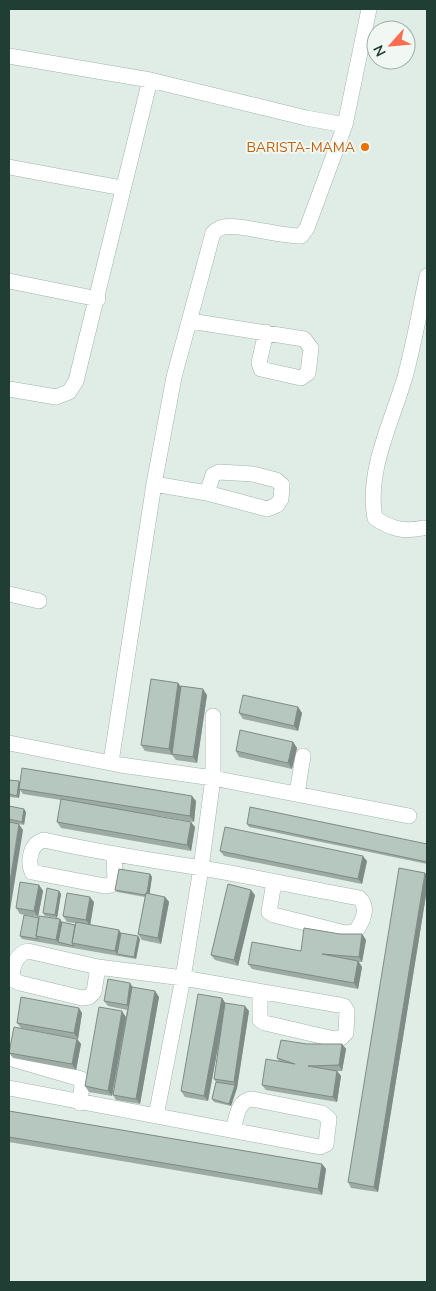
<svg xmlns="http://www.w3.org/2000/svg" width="436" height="1291" viewBox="0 0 436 1291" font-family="'Nunito Sans',sans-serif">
  <rect width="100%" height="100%" fill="#e0ece6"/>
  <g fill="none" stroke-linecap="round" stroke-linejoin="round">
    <!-- minor casing -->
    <g stroke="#a3b4ad" stroke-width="16">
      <path id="minor" d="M9,56L150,80L306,118L345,125
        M9,167L122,188
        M9,281L98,299
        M190,321L304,339L311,348L308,373L301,378L261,369L259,363L266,332
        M9,389L56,397L69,392L76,381L150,80
        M154,484L207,493L267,509L277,505L281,499L282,485L276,480L253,474L219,472L213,475L207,493
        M423,528C404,532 391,529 375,518C366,471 392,422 405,377C414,344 420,309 427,276
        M9,594L39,601
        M9,743L121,765L213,778L409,816
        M111,762L154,484L174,377L213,233C216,230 219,228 223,227C242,224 277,236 301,236L307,228L345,125L369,9
        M297,794L303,756
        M114,856L115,880L111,885L105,886L32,872C27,860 31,843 44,840C97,852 149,860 202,868C254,877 306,888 359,898C370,907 362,923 355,932L345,933L274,915L269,912L274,882
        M98,967L94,992L89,997L82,998L20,983L13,980C10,969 17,953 28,951L98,967L183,978L339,1005L344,1006L347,1011L346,1033L341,1038L334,1039L265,1023L260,1020V993
        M9,1058L81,1079L82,1085L80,1103
        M9,1088L320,1147L326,1144L329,1119L322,1113L252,1099C237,1101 237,1117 233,1130
        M156,1116L183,978L201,868L213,778V716"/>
    </g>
    <!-- minor -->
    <use href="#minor" stroke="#fff" stroke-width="15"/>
  </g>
  <!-- wall -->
  <path fill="#9caba4" d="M178,683L181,687L207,695L197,763L176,760L172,755L145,751L141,745Z
    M298,707L302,713L298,731L243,719L239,713Z
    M293,742L297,748L292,769L239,757L236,751Z
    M9,780L20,783L196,801L194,822L154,815L195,827L191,851L61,828L57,822L61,800L23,794L20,790L19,798L9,797Z
    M9,806L26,812L24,825L9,822Z
    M247,824L427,844V864L249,827Z
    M220,851L367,861L362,884L224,856Z
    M425,873L427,876V889L378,1192L351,1188L348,1182Z
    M150,874L152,877L149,894L165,897L169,902L161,944L142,940L138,934L145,897L117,892L115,890Z
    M39,885L43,891L38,917L20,914L16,908Z
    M59,891L61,894L57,918L45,916L43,913Z
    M255,895L238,966L215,960L211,955Z
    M94,902L90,925L140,939L136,959L22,939L20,936L62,922L75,925V923L67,922L63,916Z
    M340,934H362L366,940L362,962H359L362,967L358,989L252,969L248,964L301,951Z
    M133,988L155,991L159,997L140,1104L116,1100L113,1095L127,1010L108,1006L104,1001Z
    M222,998L225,1003L249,1011L237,1088L231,1106L214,1102L212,1099L216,1082L214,1079L220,1036L208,1101L185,1097L181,1091Z
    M82,1013L78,1039L21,1028L17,1023Z
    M126,1017L112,1096L89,1092L85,1086Z
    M77,1039L81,1044L76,1070L13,1058L9,1053Z
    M307,1044H342L346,1049L342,1071H337L341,1076L337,1102L266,1090L262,1085L279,1061L277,1058Z
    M9,1111L322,1164L326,1169L322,1195L9,1142Z"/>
  <!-- shaded-wall -->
  <path fill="#7f8b86" d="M178,683L182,688L172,755L169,749Z
    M203,689L207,695L197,763L193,757Z
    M298,707L302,713L298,731L294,726Z
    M293,742L297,748L292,769L288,763Z
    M19,781L21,784L19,789L20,790L19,798L17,796Z
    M192,796L196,801L194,822L190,816Z
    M24,809L26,812L24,825L22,822Z
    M191,822L195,827L191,851L187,845Z
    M19,824L23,830L9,917V888Z
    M363,856L367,861L362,884L358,879Z
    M425,873L427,876V889L378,1192L374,1187Z
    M150,874L152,877L149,898L147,895Z
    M39,885L43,891L38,917L34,911Z
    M251,890L255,895L238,966L234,960Z
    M59,891L61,894L57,918L55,915Z
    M90,897L94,902L90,926L86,920Z
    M165,897L169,902L161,944L158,938Z
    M60,919L64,925L58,942L56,940Z
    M119,930L123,936L117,954L115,951Z
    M362,934L366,940L362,962L359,957Z
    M138,936L140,939L136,959L134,957Z
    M358,961L362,967L358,989L354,983Z
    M130,983L134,989L130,1011L127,1005Z
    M155,991L159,997L140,1104L136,1099Z
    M222,998L226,1004L208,1101L204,1096Z
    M245,1006L249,1011L237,1088L231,1106L229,1104L235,1085L234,1082Z
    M79,1008L82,1013L78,1039L74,1033Z
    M122,1011L126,1017L112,1096L108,1091Z
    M77,1039L81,1044L76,1070L72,1064Z
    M342,1044L346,1049L342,1071L339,1065Z
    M337,1071L341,1076L337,1102L333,1097Z
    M322,1164L326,1169L322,1195L318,1189Z"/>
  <!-- building -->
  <path fill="#b5c7bf" stroke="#7f8b86" d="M151,679L178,683L169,749L141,745Z
    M181,686L203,689L193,757L172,754Z
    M243,695L298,707L294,726L239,713Z
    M240,730L293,742L288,763L236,751Z
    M22,768L192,796L190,816L19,789Z
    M9,780L19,781L17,796L9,794Z
    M61,799L191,822L187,845L57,822Z
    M9,806L24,809L22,822L9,819Z
    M250,807L427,844V862L247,824Z
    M9,822L19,824L9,888Z
    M225,827L363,856L358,879L220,851Z
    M399,868L425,873L374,1187L348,1182Z
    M119,869L150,874L147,893H146L145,895L115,890Z
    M20,882L39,885L34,911L16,908Z
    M228,884L251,890L234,960L211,955Z
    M47,888L59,891L55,915L43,913Z
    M67,893L90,897L86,920L63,916Z
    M146,893L165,897L158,938L138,934Z
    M24,915L39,918L36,936L38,939L20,936Z
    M39,916L60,919L56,940L36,936Z
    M62,922L75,925L72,943L74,946L58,942Z
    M76,922L119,930L115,951L72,943Z
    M304,928L340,934H362L359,957L322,954L358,961L354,983L248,964L252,942L301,951Z
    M121,933L138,936L134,957L117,954Z
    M108,979L130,983L127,1005L104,1001Z
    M132,987L155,991L136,1099L113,1095Z
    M198,994L222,998L204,1096L181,1091Z
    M21,997L79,1008L74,1033L17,1023Z
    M225,1003L245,1006L234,1082L214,1079Z
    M99,1007L122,1011L108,1091L85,1086Z
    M14,1027L77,1039L72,1064L9,1053Z
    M281,1040L307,1044H342L339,1065L308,1066L337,1071L333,1097L262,1085L266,1059L295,1064L277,1058Z
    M216,1082L235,1085L229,1104L212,1099Z
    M9,1111L322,1164L318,1189L9,1137Z"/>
  <!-- markers -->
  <circle fill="#e8710a" stroke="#f1f8f4" stroke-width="2" cx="365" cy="147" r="5"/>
  <g text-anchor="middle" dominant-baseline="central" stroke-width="4" stroke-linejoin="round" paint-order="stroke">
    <!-- food labels -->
    <g font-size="14" fill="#c56008" stroke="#f1f8f4" text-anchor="end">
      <text x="355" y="147">BARISTA-MAMA</text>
    </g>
  </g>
  <!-- border -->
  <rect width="436" height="1291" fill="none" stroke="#203e33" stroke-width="20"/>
  <!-- north arrow -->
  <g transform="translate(391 45) rotate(243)"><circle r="24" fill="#f1f8f4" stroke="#9daea7"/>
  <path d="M0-4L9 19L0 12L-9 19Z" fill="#fc6c4f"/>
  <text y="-8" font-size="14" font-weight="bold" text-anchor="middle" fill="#203e33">N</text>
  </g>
</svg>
